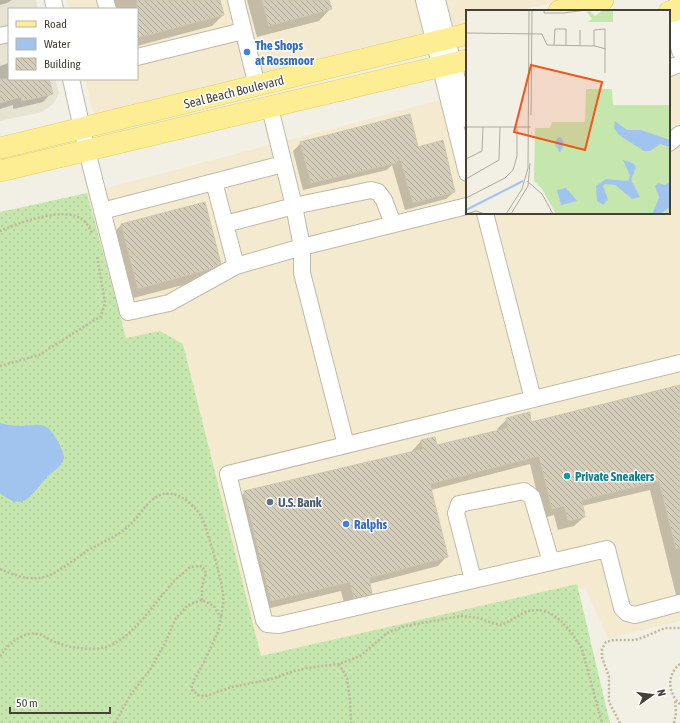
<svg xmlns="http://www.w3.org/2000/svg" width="680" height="723" viewBox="0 0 680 723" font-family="'Asap Condensed',sans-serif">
  <defs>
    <pattern id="grass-dots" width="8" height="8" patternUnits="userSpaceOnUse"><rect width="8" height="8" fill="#c5e7ae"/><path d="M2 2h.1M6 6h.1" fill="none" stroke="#abc796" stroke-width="1.8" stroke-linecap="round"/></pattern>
    <pattern id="building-back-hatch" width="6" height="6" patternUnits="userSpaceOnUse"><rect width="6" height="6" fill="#d4cdba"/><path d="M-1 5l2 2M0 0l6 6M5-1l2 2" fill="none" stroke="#aea898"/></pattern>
  </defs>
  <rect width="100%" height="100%" fill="#f2f0e5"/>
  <!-- residential -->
  <path fill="#e6e3d3" d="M0,0H36L38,9H9V79H55L59,93L54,103L42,112L0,121Z"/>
  <!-- commercial -->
  <path fill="#f4ead0" d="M66,0H563L519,11H467V24L94,117L85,79H137V9H68Z
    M680,38V621L608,639L585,588L261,656L183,344L160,331L126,338L87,193L467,93V213H669V40Z"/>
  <!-- grass -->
  <path fill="url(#grass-dots)" d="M87,193L126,338L160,331L183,344L261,656L577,584L610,723H0V212Z"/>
  <!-- water -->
  <path fill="#a1c4ef" d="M0,423C7,425 14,426 21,426C31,426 40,422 48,428C53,432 65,452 64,458C63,466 53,471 48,476C32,493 25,514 0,493Z"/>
  <!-- shadow -->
  <path fill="#0003" d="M0,0H12L7,3L0,5Z
    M101,0H219L223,15L212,26L137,46V9H104Z
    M247,0H328L330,9L319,21L257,37Z
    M9,63V79H48L51,93L43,102L13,109V105L0,109V66Z
    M301,143L417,148L454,192L446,199L405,210L392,165L387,170L303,190L293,151Z
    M204,203L220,263L208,275L198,281L126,300L110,237L121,225Z
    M680,386V603H678L650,490L582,506L584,517L574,526L558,530L554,515L543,518L530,464L431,490L447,556L438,566L369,584L371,593L361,603L345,607L341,591L262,610L235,502L245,492L412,452V451L421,441L436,447L498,432L497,429L507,419L530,423Z"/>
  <!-- building -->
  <path fill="url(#building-back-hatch)" stroke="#cec6ae" d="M137,0H220L224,15L137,38Z
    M262,0H329L332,9L269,26Z
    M0,79H49L53,94L22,101L21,97L0,103Z
    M410,114L418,147L443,140L455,192L413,203L400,158L396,163L311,183L300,142Z
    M205,202L221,264L210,269L138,289L121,224Z
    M680,385V548L676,549L659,481L582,500L585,517L568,521L564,506L552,509L539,456L430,484L448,557L369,578L372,594L354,598L350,582L271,601L244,491L423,449L421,440L435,437L437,445L508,428L506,418L530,412L531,422Z"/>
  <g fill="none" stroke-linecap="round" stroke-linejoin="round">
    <!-- minor casing -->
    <g stroke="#beb9a8" stroke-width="18">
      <path id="minor" d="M53,0L55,9
        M105,0L108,9
        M236,0L257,86
        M424,0L467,173
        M437,0L467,119
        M678,3L671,12L680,51
        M0,36L9,34
        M137,57L243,31
        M669,68L680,64
        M71,79L87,151L128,312L169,303L236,266L302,247L467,206
        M270,108L294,206L302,247V273L346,445
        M669,143L680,134
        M214,182L236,266
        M102,211L283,164
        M485,213L533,399
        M225,224L294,206L371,190L378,192L384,200L393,224
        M680,363L228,474L264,620L267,624L279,625L607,549L622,608L627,613L635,615L680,603
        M473,580L456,513L459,504L524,491L532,497L551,562"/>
    </g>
    <!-- major casing -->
    <g stroke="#e2ce63" stroke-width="22">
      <path id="major" d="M559,11L603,0
        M669,12L680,9
        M0,148L467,34
        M0,171L467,60"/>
    </g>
    <!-- path -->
    <path stroke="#bfb799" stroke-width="2.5" stroke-dasharray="2 2" stroke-linecap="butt" d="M0,231C18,223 66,205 83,220C87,223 90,229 92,233
      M0,366L39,355L101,316L105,303L97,256
      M0,569C44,589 52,574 87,551C101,542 117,537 129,526C138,518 147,501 158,496C175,487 194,504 202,518C205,523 206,530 208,535C214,554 220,574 223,594C224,601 222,610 221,618
      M0,656C9,644 22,631 38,634C44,635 49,640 55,642C70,648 90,651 106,647C131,640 157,600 174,581C179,576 185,572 190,567L202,566L206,573L202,586V600
      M339,664L347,678L350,699L351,723
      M680,664C666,675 668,693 680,704
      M115,723L131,694L150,670L165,643L176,618L188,605L202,600L214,606L221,618L218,632L202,666L194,680L191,689L198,695L206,696L232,687L272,679L291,672L307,668L339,664L360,656L387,633L405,626L461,616L479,618L492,623L502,625L527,611L540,610L550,613L560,620L572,633L582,649L602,723
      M620,723L609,702V677L602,657V649L606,642L614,640H635L644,637L665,628H680
      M674,723L676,713L675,700"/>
    <!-- minor -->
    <use href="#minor" stroke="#fff" stroke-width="16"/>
    <!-- major -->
    <use href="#major" stroke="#fdee93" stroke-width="21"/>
  </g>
  <!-- markers -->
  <g fill="#3f7fe0" stroke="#fff" stroke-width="1.5">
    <circle cx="247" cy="52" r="4"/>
    <circle cx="346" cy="524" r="4"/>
  </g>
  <circle fill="#0f9aa8" stroke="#fff" stroke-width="1.5" cx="567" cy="476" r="4"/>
  <circle fill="#5c6f8a" stroke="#fff" stroke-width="1.5" cx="270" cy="502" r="4"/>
  <g text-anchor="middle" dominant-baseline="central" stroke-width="3" stroke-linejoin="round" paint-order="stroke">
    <!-- shop labels -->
    <g font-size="13" font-weight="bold" fill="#366cbe" stroke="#fff" text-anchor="start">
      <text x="255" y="45">The Shops<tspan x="255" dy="15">at Rossmoor</tspan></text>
      <text x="354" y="524">Ralphs</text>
    </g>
    <!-- street labels -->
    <g font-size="13" fill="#454135" stroke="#fff">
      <text transform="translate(234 92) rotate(-14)">Seal Beach Boulevard</text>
    </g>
    <!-- culture labels -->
    <g font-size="13" font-weight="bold" fill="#0d838f" stroke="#fff" text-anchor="start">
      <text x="575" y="476">Private Sneakers</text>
    </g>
    <!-- service labels -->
    <g font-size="13" font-weight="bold" fill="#4e5e75" stroke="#fff" text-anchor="start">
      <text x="278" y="502">U.S. Bank</text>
    </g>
  </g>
  <!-- overview -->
  <g transform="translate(466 10)">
    <rect width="204" height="204" fill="#f2f0e5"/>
    <path d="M123,0L129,6L137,0H147V12H121L126,9L121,2ZM120,79H146L147,95H204V204H90L76,179L68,171L69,118H84L86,112H119Z" fill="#c5e7ae"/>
    <path d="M149,111L161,120H175L204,130V137L194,134L184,141H178L153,125L148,118ZM95,127L98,133L94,143L89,134L91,128ZM157,150L167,153L170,157L165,170L174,187L166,189L149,175L139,174L137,176L142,189L137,195L131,191L130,176L140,169L162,171L164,166ZM204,172V197L194,204H186L193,188L189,176L192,173L199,175ZM100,178L111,191L95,195L91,180Z" fill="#a1c4ef"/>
    <path fill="none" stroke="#a1c4ef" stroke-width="2" d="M0,200L57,171"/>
    <path fill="none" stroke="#adaa9f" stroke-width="1" d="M78,0V3H97L121,0M0,23L76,24L81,35L129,36L140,39M88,35L89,19H100V35M114,36V20M128,36V20L139,19V63M65,105L66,0M0,117H65M0,149L16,141L17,117M0,169L33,150L34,117M61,171L76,184L87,204M0,188L39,168L47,160L51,146V117M0,204L10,201L19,204M40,204L56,179L62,158L63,0M45,204L62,176L64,153"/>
    <path fill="#ef5718" fill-opacity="0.15" stroke="#ef5718" stroke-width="2" d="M65,55L136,72L119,140L48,122Z"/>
    <rect width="204" height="204" fill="none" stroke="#454135" stroke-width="2"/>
  </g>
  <!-- legend -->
  <rect x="8" y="8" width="130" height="72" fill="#ffffff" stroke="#b5b3ae"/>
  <rect x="16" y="21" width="20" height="6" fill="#fdee93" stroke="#b5b3ae"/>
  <text x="44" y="28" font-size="12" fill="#454135">Road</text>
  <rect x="16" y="38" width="20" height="12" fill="#a1c4ef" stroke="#b5b3ae"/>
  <text x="44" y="48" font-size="12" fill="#454135">Water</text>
  <rect x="16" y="58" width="20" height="12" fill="url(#building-back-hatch)" stroke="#b5b3ae"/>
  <text x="44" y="68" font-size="12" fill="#454135">Building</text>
  <!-- north arrow -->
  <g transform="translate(652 695) rotate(76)" stroke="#ffffff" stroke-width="3" paint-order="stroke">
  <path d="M0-3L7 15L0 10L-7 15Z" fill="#454135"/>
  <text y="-6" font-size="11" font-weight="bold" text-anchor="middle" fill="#454135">N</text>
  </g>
  <!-- scale -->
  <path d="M10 707v6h100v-6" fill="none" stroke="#454135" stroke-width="2"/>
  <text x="16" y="707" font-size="12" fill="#454135" stroke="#ffffff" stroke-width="3" paint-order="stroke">50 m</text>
</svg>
